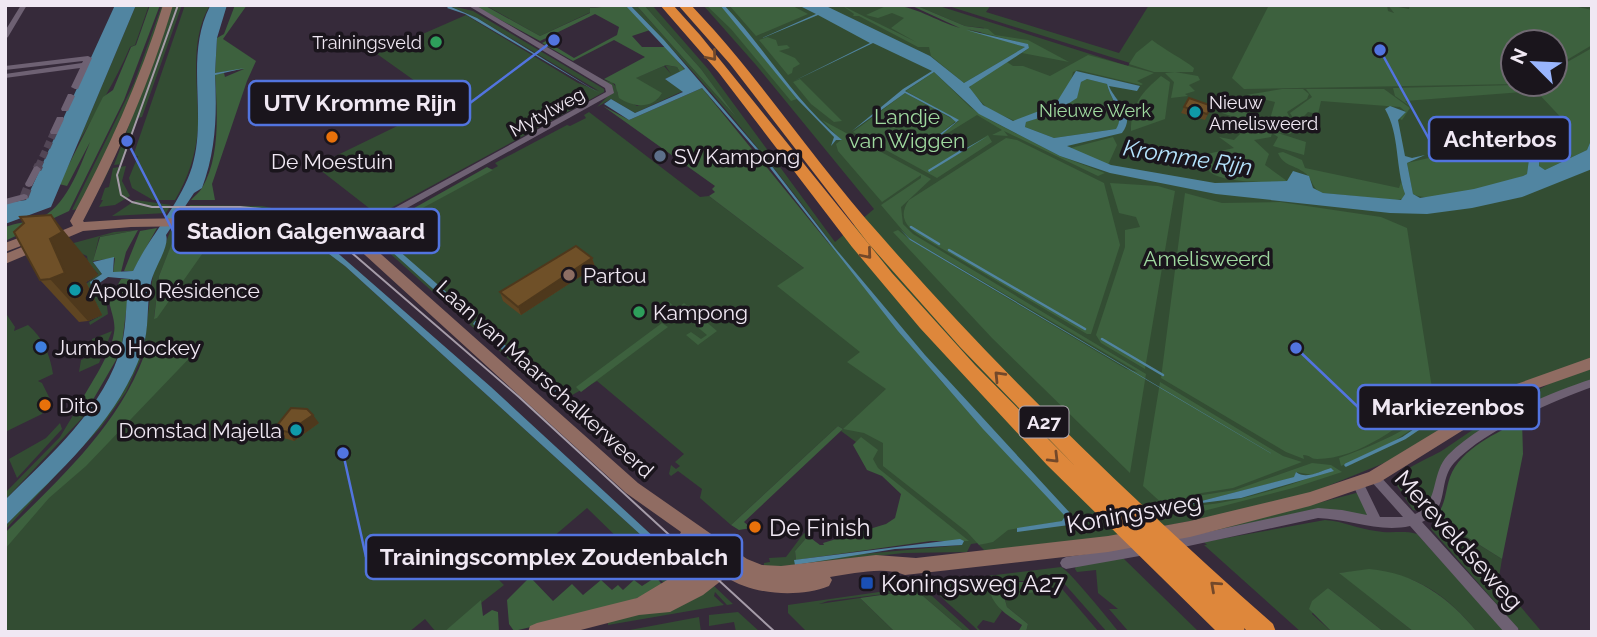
<svg xmlns="http://www.w3.org/2000/svg" width="1597" height="637" viewBox="0 0 1597 637" font-family="Raleway,sans-serif">
  <rect width="100%" height="100%" fill="#362a3a"/>
  <!-- green -->
  <path fill="#334d33" fill-rule="evenodd" d="M136,5H149L135,45L130,47C115,82 96,112 77,145Z
    M162,5H166L141,76L80,209L72,210L134,83Z
    M171,5H182L142,117L138,118L122,164L114,165L131,120L102,185Z
    M185,5H210C188,42 199,88 198,128C196,155 188,178 175,200H153L132,188L129,178L138,156H133Z
    M447,5L473,11L604,89V92L378,215L315,166L424,113L412,98L415,81L377,54L466,15L578,83L599,91L477,18Z
    M485,5H612L590,8L591,12L540,36Z
    M630,5H636L736,117L701,69L644,5H652L708,69L835,242L874,209L756,65L703,5H888L884,7L976,43L984,28L965,26L915,5H936L1128,66L1130,63L945,5H991L986,12L1119,53L1149,5H1592V357L1394,459L1313,492L1249,510L1106,537L987,553L979,545L992,541L971,544L967,552L904,553L764,568V563L770,562L769,558L786,557L804,533L808,536L795,551L796,560L962,545L879,470L872,463L871,453L841,431L843,429L838,426L731,525L700,498L702,489L678,471L671,476L669,474L671,465L676,469L680,466L675,462L684,454L597,381L558,403L467,322L474,317L472,314L463,319L366,232L376,225L382,230L498,166L495,163L567,125L570,126L586,118L584,115L589,112L700,197L709,196L804,268L832,244C770,160 703,79 630,5ZM1513,42H1555V84H1513Z
    M665,65L677,67L680,72L665,79L683,91L635,113L611,99L597,107L613,91L600,79L610,82L617,75L627,73L611,81L617,88V93L637,106L658,99L635,78L664,66L671,74Z
    M126,166L122,181L130,196L115,205L99,207L103,200H101L105,188L109,187L113,168Z
    M136,200L171,205L166,213L112,216Z
    M190,205L262,206L302,214L185,212Z
    M249,222L316,223L361,248L336,250L317,235L309,239L345,266L664,556L670,552L690,571L667,586L587,508L507,576L500,568L493,574L504,585L444,632H436L425,619L409,632H5V533C59,480 134,418 149,341L126,392L101,427L5,530V526L99,427L131,378L145,338L153,274L170,232L172,228L289,232L299,239L304,238L289,229L243,227ZM239,232L212,240L154,318L159,276L172,244Z
    M138,230L99,237L93,262L102,274L91,281L99,297L106,299L108,314L90,325L89,322L102,315L88,291L91,289L85,285L98,274L88,262L87,256L67,247L70,244L114,232Z
    M5,312L15,327L14,331L28,325C43,338 50,354 53,374L38,381L42,383L51,401L42,414L5,432Z
    M112,331L99,363L79,372L81,360L91,355L92,339Z
    M1592,365V381L1556,395L1446,459L1432,500L1421,511L1413,510L1396,484C1401,466 1431,459 1446,448C1494,415 1537,386 1592,365Z
    M75,412L83,417L5,500V493L60,437Z
    M60,423L62,429L17,478L9,459L46,438Z
    M1360,492L1369,516L1346,512L1203,533Z
    M1435,517L1502,559L1496,595L1520,606L1542,632H1521L1431,529Z
    M1325,520C1343,521 1358,529 1376,531C1390,534 1404,530 1417,534L1506,632H1477C1439,585 1400,565 1340,573L1414,632H1384L1328,588L1312,614L1332,632H1301L1204,545H1207L1204,542Z
    M1123,558L1199,632H1129L1109,609H1118L1098,593L1096,570L1077,572L1075,569L1076,566Z
    M1061,567C1070,571 1108,619 1119,632H1107L1062,581L1057,583L1099,632H1026L1028,624L1007,607L1004,595L1047,587L1048,582L1053,581H995L991,584L990,593L1002,611L994,623L983,620L977,627L982,632H979C969,620 931,591 929,583Z
    M714,586L733,604L727,605L715,592L714,596L724,605L608,625V622Z
    M921,586L972,632H965L916,590L828,601L819,604L860,598L895,632H807L788,613V605Z
    M738,612L760,632H736L734,622L709,626V615Z
    M699,617L701,632H619Z"/>
  <!-- forest -->
  <path fill="#3d613e" fill-rule="evenodd" d="M150,5H160L124,100L69,211L5,241V227C16,223 27,222 37,219C65,210 80,167 90,142L67,186L59,184L103,97L113,90L131,47L136,45Z
    M235,5H247L223,39L256,61L247,81L212,184L215,200H191C194,196 199,193 202,188C221,156 217,110 215,74L224,73L225,77L244,69L215,73L217,38L224,34Z
    M473,5H484L540,36L590,13V8L625,5L650,30L632,36L642,47H666L685,70L680,72L677,67L666,65L636,78L662,93C652,110 633,107 619,98L615,84L604,79L645,57L614,40L573,61L542,43L546,41L574,58L617,35L619,27L595,14L540,41Z
    M636,5H644L701,69L737,118Z
    M706,5H720L730,15L797,99L791,101L731,29Z
    M729,5H791L808,14L756,36Z
    M888,5C915,5 935,21 960,28L910,5H915L965,26L988,29L995,35L1028,40L1069,62L1022,53L1029,48L1027,44L967,29L1025,47L964,83L931,56L929,47H918L859,16H853L854,14L843,6L916,42L891,28L904,18L892,13L878,18L866,15Z
    M1269,5H1387L1388,11L1394,13L1388,5L1409,9L1410,5H1569L1592,10V45L1555,67V42H1513V84H1518L1244,89L1232,78Z
    M767,37L776,40L778,46L787,45L790,48L779,51L795,58L800,64L793,68L792,73L788,75L759,40Z
    M1152,40C1165,50 1183,59 1194,68L1193,72H1154L1129,64L1136,53Z
    M1592,48V138L1587,150L1545,170L1539,166V162L1553,156L1556,142L1529,158L1527,174L1523,176C1501,184 1432,205 1413,194L1407,163L1569,126L1536,91L1405,101L1411,107L1395,96L1393,88L1555,84V69Z
    M1088,55L1154,73L1137,81L1143,84L1141,85L1078,70L1073,72C1068,103 1041,113 1015,121L988,109L969,89L972,83L1007,62L1013,66H1023L1050,76Z
    M934,72L970,107L990,120L1060,156L1105,173L1098,176L1004,131L1008,136L992,135L1002,130L977,115L943,136L965,148L963,150L939,136L959,121L906,91Z
    M1175,72L1198,76L1200,80L1189,85L1195,91L1185,94L1188,96L1171,98L1174,82L1165,73Z
    M1161,76L1170,82L1165,119L1131,131C1131,105 1142,92 1161,76Z
    M800,79L842,121L834,122L811,104L793,82Z
    M1087,79L1107,84C1109,99 1127,114 1116,129L1054,138L1025,127L1026,122C1051,114 1073,108 1081,82Z
    M702,88L941,381L1064,514L1063,521L1008,530L993,542L979,545L967,532L883,466V443L864,433L843,429L744,522L751,528L739,530L731,525L838,426L843,429L886,389L847,362L860,352L777,286L804,268L709,196L715,192L712,189L715,186L603,106L629,120Z
    M1282,89H1303L1309,94L1307,99L1287,112L1295,128L1290,134L1278,133L1306,142L1304,155L1273,146L1278,137L1272,133L1271,137L1254,140L1269,154L1265,165L1287,181C1269,183 1220,183 1209,171L1207,154L1234,148L1219,137L1234,140L1241,133H1251L1246,121L1216,111L1225,107L1270,119L1275,102L1246,95Z
    M1306,89H1384L1410,108L1402,120L1400,119L1406,112L1400,107L1321,101L1318,114L1308,112L1301,119L1306,121L1293,118L1290,113L1312,97Z
    M905,93L956,121L937,136L959,151L928,172L988,135L992,142L937,178L853,132Z
    M822,120L931,179L901,207L903,224L913,234L1146,374L1130,473L992,338L893,232L898,230L910,240L1126,369L1138,372L909,238L881,205L921,178V175L882,202L838,151L836,144L841,140Z
    M1113,137L1117,145L1108,165L1067,149Z
    M1006,138L1017,140L1104,183L1120,245L1091,334H1087L922,237C907,228 897,217 909,200Z
    M1283,152L1302,160L1305,168L1399,188L1401,182L1405,194L1402,199L1395,200L1323,193C1311,189 1314,180 1305,173C1295,165 1283,166 1278,153Z
    M487,167L493,170L382,230L376,225L381,222L384,225Z
    M1110,183L1158,186L1175,191L1145,369L1101,343L1096,335L1125,247V230L1140,227L1136,217L1119,213Z
    M1185,193L1222,203L1280,202L1381,217L1407,228L1434,401C1401,424 1360,459 1317,459C1310,459 1311,455 1303,455L1304,459L1286,452L1161,378Z
    M157,228L133,271H124L140,231Z
    M138,230L126,252L121,272L113,273L115,258L93,261L100,237Z
    M212,240L157,318L154,319L159,276L172,243Z
    M121,279H130L122,344L116,360L83,417L75,412C86,390 110,358 114,333C116,322 111,312 109,301Z
    M668,301L677,309L684,303L717,331L698,345L686,335L691,332L701,339L707,335L683,315L670,324L663,318L664,304Z
    M662,323L668,327L581,392L576,387Z
    M148,344L200,347L86,466L49,498L5,549V533C61,477 124,422 148,344Z
    M1160,382L1283,456L1302,462L1233,488L1189,495L1179,504L1182,515L1176,516L1143,486Z
    M1437,387L1495,388L1447,414H1435L1391,443L1341,466L1339,458C1362,450 1424,425 1437,404C1440,399 1438,392 1437,387Z
    M1522,420L1523,454L1502,559L1435,517C1446,506 1445,491 1450,477C1461,448 1497,433 1522,420Z
    M861,437L878,450L873,459L878,468L969,541H931L796,560L795,551L808,536L820,545H824L823,543L886,524L895,518L901,494L882,476L867,470L853,445Z
    M1312,463L1331,465L1342,472L1293,488L1184,516L1181,507L1184,498L1235,490ZM1331,468C1304,483 1215,510 1186,505L1295,477L1296,472L1312,475Z
    M1369,569C1415,573 1449,597 1477,632H1414L1339,573Z
    M530,577L553,601L572,584L583,595L601,580L612,590L618,585L623,590L634,580L642,586L656,577L664,587L615,607L514,631L509,624L507,600Z
    M995,582H1048L1043,591L1004,596L1007,607L1028,624L1026,632H1018L1022,625C1007,615 991,605 989,587Z
    M1328,588L1332,591L1384,632H1332L1309,609L1312,601Z
    M916,590L965,632H895L860,598Z
    M481,600L483,616L492,610L498,612L499,632H444Z"/>
  <!-- water -->
  <path fill="#5185a1" fill-rule="evenodd" d="M115,5H136L51,207L5,224V203L26,200Z
    M203,5H227L217,38L215,73L245,68L215,75C217,115 216,150 202,188L194,193L166,235C170,246 154,268 151,282C146,305 150,328 142,351C118,422 56,474 5,526V500C49,456 106,407 122,344C127,323 125,301 130,279L108,277L92,288L90,282L102,274L93,262L114,257L113,272L133,271C150,235 180,205 192,167C208,114 184,57 210,6Z
    M625,5H630L664,40L764,156L835,248L925,355L1070,513L1069,525L1017,532V528L1062,521L1065,516L983,429L898,331L756,150L702,88L629,120L604,104L611,99L635,113L683,92L665,79L685,69Z
    M720,5H724C765,48 795,102 842,140H836L831,146L834,137L797,99Z
    M798,5H824L930,56L964,83L1025,47L966,30L1028,44L1029,48L969,87L983,105L1013,121L1055,105L1076,71L1140,86L1137,91L1109,86C1115,102 1137,113 1122,133L1067,146L1111,165L1215,183L1287,181L1293,171L1309,176L1313,188L1323,193L1401,200L1405,194C1395,166 1400,135 1385,109L1390,106L1406,112L1398,120L1405,156L1412,158L1425,155L1407,163L1413,194L1420,198L1474,189L1523,176L1527,174L1529,159L1557,141L1565,145L1560,151L1539,162V166L1545,170L1587,150L1592,138V169L1522,197L1472,208L1427,214L1390,213L1216,194L1110,173L1060,156L979,114L934,72L905,91L959,120L939,137L963,150L988,136L929,172L928,170L959,151L937,136L956,122L950,117L905,93L852,131L903,89L932,71L873,43L794,81L870,43L818,15L760,39L816,14ZM1087,79L1107,84C1110,99 1126,114 1116,129L1054,138L1025,127L1026,122L1052,114L1077,98L1081,82Z
    M449,6L477,18L599,93L465,14L447,8Z
    M900,229L909,238L1284,461L910,240Z
    M375,230L467,310V311L461,314L371,233Z
    M317,235L491,387L670,552L668,555L664,556L345,266L309,239Z
    M475,321H478L550,385L562,391L563,396L556,398L473,324Z
    M1331,468L1334,471L1241,498L1186,505L1294,477L1296,472C1306,480 1320,471 1331,468Z
    M960,539L964,541L962,545L895,549L795,565L794,560Z"/>
  <g fill="none" stroke-linecap="round" stroke-linejoin="round">
    <!-- stream-far1 -->
    <path stroke="#5185a1" stroke-width="2.5" d="M911,227L939,244
      M949,250L1085,329
      M1102,339L1163,375"/>
    <!-- stream -->
    <path stroke="#5185a1" stroke-width="3.5" d="M1346,465L1404,438L1435,417H1446L1492,390"/>
    <!-- street-tunnel-far1 -->
    <path stroke="#524656" stroke-width="7" stroke-dasharray="7 3.5" stroke-linecap="butt" d="M38,167L54,132"/>
    <!-- street-tunnel -->
    <path stroke="#524656" stroke-width="9" stroke-dasharray="9 4.5" stroke-linecap="butt" d="M37,169L39,165
      M24,197L29,184"/>
    <!-- street -->
    <path fill="#6e6173" fill-rule="evenodd" d="M21,5H27L8,37L5,39V31Z
      M467,5H475L612,85L614,93L353,238H347L346,236L347,234L606,92L605,88Z
      M88,56L92,58L78,89H75L71,87L80,68L5,78V74L82,63L83,61L5,70V66Z
      M68,94H71L75,96L68,111H62L61,109Z
      M57,117H63L64,119L57,134H51L50,132Z
      M37,166L41,169L32,186L29,187L26,186L25,184L34,167Z
      M24,194L27,195L28,197L27,199L5,205V199Z
      M1592,379V387C1551,402 1483,431 1454,463C1437,482 1451,509 1422,522L1518,628L1519,632H1504L1410,526C1379,533 1350,519 1318,518L1170,550L1166,549L1164,545L1166,541L1170,540L1318,508L1342,510L1367,515L1352,483L1354,480L1358,478L1362,480L1380,517H1403L1370,480L1368,477L1370,474L1374,472L1378,474L1415,514C1440,503 1430,474 1448,455C1482,421 1546,394 1592,379Z
      M1145,545L1149,546L1151,550L1149,554L1145,555L1066,569L1062,567L1060,563L1062,559L1066,557Z"/>
    <!-- secondary -->
    <path fill="#906c62" fill-rule="evenodd" d="M163,5H173C151,79 119,153 83,221L84,222L131,219L309,216L332,221L364,239L638,483L747,559L762,565L781,566L876,555L916,558L1108,536L1190,521L1310,492L1369,472L1511,386L1592,357V369L1521,394L1380,482L1310,506L1190,537L1108,552L905,575C882,566 854,574 830,577L832,580L829,586C799,598 753,595 726,577L703,595L670,612L639,615L573,632H528L530,626L537,623L637,598L702,559L682,542L679,536L681,532L626,493L354,245L324,227L309,224L131,227L83,231L5,264V254L73,226L70,221C107,153 140,80 163,5Z
      M37,231L43,235L42,238L5,252V243Z"/>
    <!-- highway -->
    <path fill="#de873b" fill-rule="evenodd" d="M660,5H673L700,35L892,273L975,365L1075,466L960,347L868,243L730,64L678,5H691L714,30C772,96 822,170 881,236C1002,375 1135,502 1273,624L1276,632H1248L1244,628L1245,632H1217L1047,465L920,328L852,247L719,73Z"/>
    <!-- tram -->
    <path stroke="#a59ba8" stroke-width="2" d="M178,5L117,175L121,195L132,202L152,207H240L283,211L323,228L519,397L775,632"/>
  </g>
  <!-- wall -->
  <path fill="#5f4522" d="M1212,106L1205,120L1181,113L1184,107Z
    M86,258L98,275L86,282L102,315L88,321L79,322L40,280Z
    M592,258L595,267L521,315L503,301L500,292Z
    M319,423L294,441L280,437L274,429Z"/>
  <!-- shaded-wall -->
  <path fill="#4e381c" d="M51,215L86,258L98,275L86,282L102,315L88,321L50,279Z
    M592,258L595,267L521,315L518,307Z
    M313,415L319,423L294,441L288,432Z"/>
  <!-- building -->
  <path fill="#6f5028" stroke="#4e381c" stroke-width="2" d="M1189,98L1212,106L1207,114L1184,107Z
    M51,215L62,232L50,239L65,273L50,279L40,280L14,232L24,223L20,217Z
    M576,246L592,258L518,307L500,292Z
    M291,408L307,409L313,415L288,432L274,429Z"/>
  <!-- one-way arrows -->
  <defs><path id="oneway-chevron" d="M-2-3.5L2.5 0L-2 3.5" fill="none" stroke-width="1.6" stroke-linecap="round" stroke-linejoin="round" transform="scale(1.75)"/></defs>
  <g stroke="#72482a">
    <use href="#oneway-chevron" transform="translate(712 56) rotate(50)"/>
    <use href="#oneway-chevron" transform="translate(867 254) rotate(50)"/>
    <use href="#oneway-chevron" transform="translate(999 376) rotate(-134)"/>
    <use href="#oneway-chevron" transform="translate(1054 458) rotate(45)"/>
    <use href="#oneway-chevron" transform="translate(1215 586) rotate(-138)"/>
  </g>
  <!-- markers -->
  <g fill="#2e9e5b" stroke="#1a151c" stroke-width="2.5">
    <circle cx="436" cy="42" r="7"/>
    <circle cx="639" cy="312" r="7"/>
  </g>
  <g fill="#0f9aa8" stroke="#1a151c" stroke-width="2.5">
    <circle cx="1195" cy="112" r="7"/>
    <circle cx="75" cy="290" r="7"/>
    <circle cx="296" cy="430" r="7"/>
  </g>
  <g fill="#e8710a" stroke="#1a151c" stroke-width="2.5">
    <circle cx="332" cy="137" r="7"/>
    <circle cx="45" cy="405" r="7"/>
    <circle cx="755" cy="527" r="7"/>
  </g>
  <circle fill="#5c6f8a" stroke="#1a151c" stroke-width="2.5" cx="660" cy="156" r="7"/>
  <circle fill="#8d6e63" stroke="#1a151c" stroke-width="2.5" cx="569" cy="275" r="7"/>
  <circle fill="#3f7fe0" stroke="#1a151c" stroke-width="2.5" cx="41" cy="347" r="7"/>
  <rect fill="#1a4fb4" stroke="#1a151c" stroke-width="2.5" x="860" y="576" width="14" height="14" rx="3.5"/>
  <g text-anchor="middle" dominant-baseline="central" stroke-width="7" stroke-linejoin="round" paint-order="stroke">
    <!-- far-poi labels -->
    <g font-size="18" fill="#f0e8f3" stroke="#1a151c" text-anchor="end">
      <text x="422" y="42">Trainingsveld</text>
      <text x="1209" y="102" text-anchor="start">Nieuw<tspan x="1209" dy="21">Amelisweerd</tspan></text>
    </g>
    <!-- far-park labels -->
    <g font-size="18" fill="#9fd99f" stroke="#1a151c">
      <text x="1095" y="110">Nieuwe Werk</text>
    </g>
    <!-- far-street labels -->
    <g font-size="18" fill="#f0e8f3" stroke="#1a151c">
      <text transform="translate(547 112) rotate(-29)">Mytylweg</text>
    </g>
    <!-- shield labels -->
    <rect fill="#1a151c" stroke="#b0a9b2" stroke-width="2" x="1019.5" y="406.5" width="49" height="31" rx="5"/>
    <g font-size="19" font-weight="bold" fill="#f0e8f3">
      <text x="1044" y="422">A27</text>
    </g>
    <!-- park labels -->
    <g font-size="21" fill="#9fd99f" stroke="#1a151c">
      <text x="907" y="116">Landje<tspan x="907" dy="24">van Wiggen</tspan></text>
      <text x="1207" y="258">Amelisweerd</text>
    </g>
    <!-- poi labels -->
    <g font-size="21" fill="#f0e8f3" stroke="#1a151c" text-anchor="start">
      <text x="674" y="156">SV Kampong</text>
      <text x="332" y="161" text-anchor="middle">De Moestuin</text>
      <text x="583" y="275">Partou</text>
      <text x="89" y="290">Apollo Résidence</text>
      <text x="653" y="312">Kampong</text>
      <text x="55" y="347">Jumbo Hockey</text>
      <text x="59" y="405">Dito</text>
      <text x="282" y="430" text-anchor="end">Domstad Majella</text>
    </g>
    <!-- street labels -->
    <g font-size="21" fill="#f0e8f3" stroke="#1a151c">
      <text transform="translate(545 379) rotate(42)">Laan van Maarschalkerweerd</text>
    </g>
    <!-- water labels -->
    <g font-size="23" font-style="italic" fill="#b5e3fd" stroke="#1a151c">
      <text transform="translate(1188 157) rotate(9)">Kromme Rijn</text>
    </g>
    <!-- near-street labels -->
    <g font-size="24" fill="#f0e8f3" stroke="#1a151c">
      <text transform="translate(1134 513) rotate(-10)">Koningsweg</text>
      <text transform="translate(1459 540) rotate(48)">Mereveldseweg</text>
    </g>
    <!-- near-poi labels -->
    <g font-size="24" fill="#f0e8f3" stroke="#1a151c" text-anchor="start">
      <text x="769" y="527">De Finish</text>
      <text x="881" y="583">Koningsweg A27</text>
    </g>
  </g>
  <!-- callouts -->
  <path fill="none" stroke="#5274df" stroke-width="2.5" d="M554 40L470 103M1380 50L1429 139M127 141L173 231M1296 348L1358 407M343 453L366 557"/>
  <g fill="#5274df" stroke="#1a151c" stroke-width="2.5">
    <circle cx="554" cy="40" r="7"/>
    <circle cx="1380" cy="50" r="7"/>
    <circle cx="127" cy="141" r="7"/>
    <circle cx="1296" cy="348" r="7"/>
    <circle cx="343" cy="453" r="7"/>
  </g>
  <g fill="#1a151c" stroke="#5274df" stroke-width="2.5">
    <rect x="249" y="81" width="221" height="44" rx="7"/>
    <rect x="1429" y="117" width="141" height="44" rx="7"/>
    <rect x="173" y="209" width="266" height="44" rx="7"/>
    <rect x="1358" y="385" width="181" height="44" rx="7"/>
    <rect x="366" y="535" width="376" height="44" rx="7"/>
  </g>
  <g font-size="23" text-anchor="middle" font-weight="bold" fill="#f0e8f3">
    <text x="360" y="111">UTV Kromme Rijn</text>
    <text x="1500" y="147">Achterbos</text>
    <text x="306" y="239">Stadion Galgenwaard</text>
    <text x="1448" y="415">Markiezenbos</text>
    <text x="554" y="565">Trainingscomplex Zoudenbalch</text>
  </g>
  <!-- border -->
  <rect width="1597" height="637" fill="none" stroke="#f0e8f3" stroke-width="14"/>
  <!-- north arrow -->
  <g transform="translate(1534 63) rotate(294)"><circle r="33" fill="#1a151c" stroke="#706972" stroke-width="2"/>
  <path d="M0-5L12 26L0 18L-12 26Z" fill="#99b5fd"/>
  <text y="-10" font-size="19" font-weight="bold" text-anchor="middle" fill="#f0e8f3">N</text>
  </g>
</svg>
